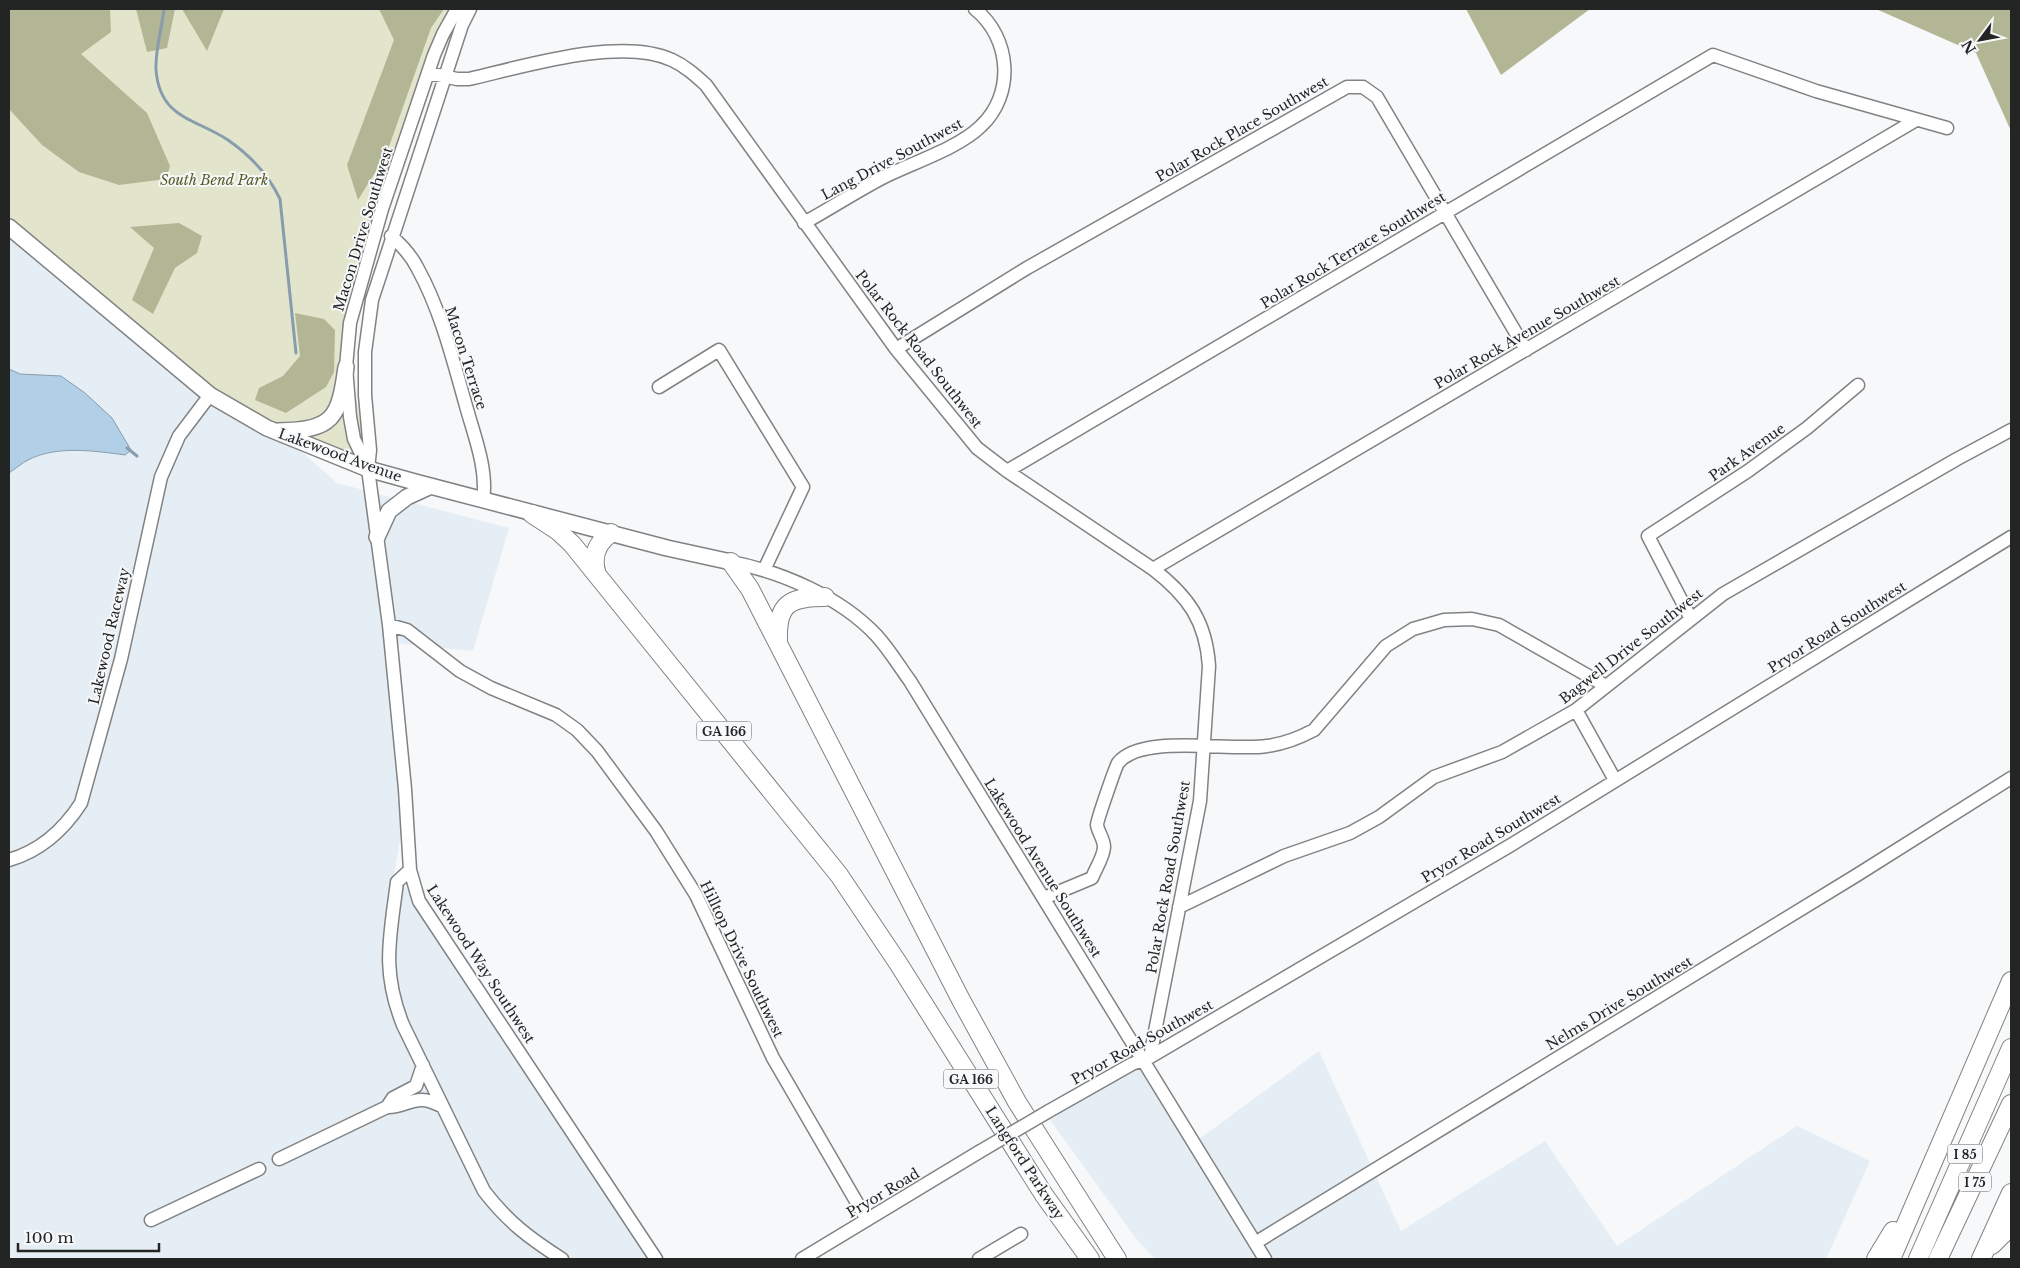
<svg xmlns="http://www.w3.org/2000/svg" width="2020" height="1268" viewBox="0 0 2020 1268" font-family="'Libre Baskerville',serif">
  <rect width="100%" height="100%" fill="#f6f8fa"/>
  <!-- built -->
  <path fill="#e6eef5" d="M9,218L276,429L337,483L509,528L473,651L394,643L409,789L394,874L458,946L665,1259H9Z
    M1319,1051L1401,1231L1545,1141L1617,1246L1797,1126L1870,1161L1826,1259H1155L1137,1240L1050,1120L1145,1054L1199,1139Z"/>
  <!-- green -->
  <path fill="#e2e5cb" d="M9,9H468L428,73L347,342L368,469L210,395L9,233Z"/>
  <!-- forest -->
  <path fill="#b3b694" d="M9,9H110L111,32L81,54L147,113L170,166L166,179L119,185L79,172L42,145L9,109Z
    M136,9H175L167,48L147,52Z
    M182,9H224L207,51Z
    M379,9H444L431,28L386,155L358,200L347,165L394,40Z
    M1466,9H1590L1501,75Z
    M1876,9H2011V131L1976,53Z
    M179,223L202,236L197,253L175,268L153,314L132,300L154,248L130,227Z
    M295,313L324,319L335,330L334,372L326,387L286,413L255,400L259,388L283,376L300,356Z"/>
  <!-- water -->
  <path fill="#b2cfe8" stroke="#879cad" d="M9,369L20,374L61,376L85,393L112,418L131,450L125,455C95,451 57,445 28,460C22,463 15,469 9,473Z"/>
  <g fill="none" stroke-linecap="round" stroke-linejoin="round">
    <!-- stream -->
    <path stroke="#879cad" stroke-width="3" d="M164,9C162,28 155,50 156,70C160,119 195,118 228,140C251,156 268,174 280,199L296,353
      M127,448L137,456"/>
    <!-- minor casing -->
    <g stroke="#808283" stroke-width="15">
      <path id="minor" d="M470,9L462,25L372,300L365,352V395L370,450L368,469L389,625L405,789L410,870L419,901L656,1259
        M428,73L457,79H469C522,67 621,36 672,60C685,66 695,75 706,85L896,349L977,448L1007,471L1153,569C1188,596 1206,621 1209,666L1200,801L1150,1057
        M804,223C831,208 857,191 884,177C912,163 959,148 981,126C1015,94 1011,38 975,9
        M391,236C403,246 411,255 418,269C441,311 453,360 466,406C474,435 488,470 483,500
        M896,349L1027,268L1347,87H1363L1377,97L1526,350
        M659,387L719,350L803,487L764,570
        M367,466L354,439L350,417L346,367L350,323L382,209L434,55L443,34L457,9
        M1007,471L1713,55L1816,91L1947,128
        M731,562C782,572 840,597 876,635C889,649 899,666 910,681L1265,1259
        M1153,569L1916,120
        M1691,619L1648,536L1748,471L1807,428L1858,385
        M389,625L407,630L460,671L491,688L556,715L577,730L597,751L656,831L696,895L773,1058L867,1220
        M1576,710L1615,780
        M9,860C40,851 63,831 81,803L121,659L161,477L179,436L210,395
        M410,870L397,882C390,938 381,970 403,1025L484,1191C508,1222 529,1238 562,1259
        M1044,898L1092,878C1095,870 1104,856 1104,847C1104,839 1098,832 1097,825C1097,820 1116,766 1118,763C1142,733 1232,752 1267,746C1283,744 1299,738 1314,730L1386,646L1413,629L1444,620L1472,619L1499,625L1606,686
        M1179,907L1284,856L1350,833L1379,817L1434,777L1502,752L1576,710L1723,594L1957,459L2011,430
        M387,1107C401,1108 410,1099 423,1100C429,1100 436,1104 442,1106
        M1049,1111L1132,1064L1150,1057L1511,845L2011,537
        M279,1159L387,1107L393,1098L416,1086L423,1065
        M151,1220L259,1169
        M1255,1243L1857,875L2011,778
        M802,1259L979,1152
        M979,1259L1021,1234"/>
    </g>
    <!-- major casing -->
    <g stroke="#808283" stroke-width="18">
      <path id="major" d="M9,227L210,395L267,428L368,469L415,482L667,548L731,562
        M278,431C333,430 339,419 346,367
        M377,537L389,511L407,497L431,486"/>
    </g>
    <!-- highway casing -->
    <g stroke="#808283" stroke-width="20">
      <path id="highway" d="M532,514L558,531L572,544L839,875L898,963L1044,1195L1090,1259
        M731,562L750,589L961,1000L1017,1102L1117,1259
        M597,575C591,557 596,543 611,533
        M778,640C777,604 789,597 825,597
        M1992,1245L2011,1226
        M1876,1259L1893,1231
        M1891,1259L2011,981
        M1918,1259L2011,1048
        M1938,1259L2011,1104
        M1981,1259L2011,1193"/>
    </g>
    <!-- minor -->
    <use href="#minor" stroke="#fff" stroke-width="12"/>
    <!-- major -->
    <use href="#major" stroke="#fff" stroke-width="15"/>
    <!-- highway -->
    <use href="#highway" stroke="#fff" stroke-width="18"/>
    <!-- minor-bridge casing -->
    <g stroke="#808283" stroke-width="15" stroke-linecap="butt">
      <path id="minor-bridge" d="M979,1152L1049,1111"/>
    </g>
    <!-- minor-bridge -->
    <use href="#minor-bridge" stroke="#fff" stroke-width="12"/>
  </g>
  <g text-anchor="middle" dominant-baseline="central" stroke-width="4" stroke-linejoin="round" paint-order="stroke">
    <!-- shield labels -->
    <g fill="#f6f8fa" stroke="#626464" stroke-width="1">
      <rect x="696.5" y="721.5" width="55" height="19" rx="4"/>
      <rect x="943.5" y="1069.5" width="55" height="19" rx="4"/>
      <rect x="1947.5" y="1144.5" width="35" height="19" rx="4"/>
      <rect x="1959" y="1172.5" width="32" height="19" rx="4"/>
    </g>
    <g font-size="12" font-weight="bold" fill="#232424">
      <text x="724" y="731">GA 166</text>
      <text x="971" y="1079">GA 166</text>
      <text x="1965" y="1154">I 85</text>
      <text x="1975" y="1182">I 75</text>
    </g>
    <!-- street labels -->
    <g font-size="14" fill="#232424" stroke="#f6f8fa">
      <text transform="translate(1242 129) rotate(-30)">Polar Rock Place Southwest</text>
      <text transform="translate(892 159) rotate(-28)">Lang Drive Southwest</text>
      <text transform="translate(363 229) rotate(-73)">Macon Drive Southwest</text>
      <text transform="translate(1353 250) rotate(-31)">Polar Rock Terrace Southwest</text>
      <text transform="translate(1527 332) rotate(-30)">Polar Rock Avenue Southwest</text>
      <text transform="translate(919 349) rotate(52)">Polar Rock Road Southwest</text>
      <text transform="translate(466 358) rotate(72)">Macon Terrace</text>
      <text transform="translate(1747 452) rotate(-35)">Park Avenue</text>
      <text transform="translate(340 455) rotate(20)">Lakewood Avenue</text>
      <text transform="translate(1837 627) rotate(-32)">Pryor Road Southwest</text>
      <text transform="translate(109 636) rotate(-77)">Lakewood Raceway</text>
      <text transform="translate(1631 646) rotate(-38)">Bagwell Drive Southwest</text>
      <text transform="translate(1491 838) rotate(-31)">Pryor Road Southwest</text>
      <text transform="translate(1043 868) rotate(58)">Lakewood Avenue Southwest</text>
      <text transform="translate(1168 877) rotate(-80)">Polar Rock Road Southwest</text>
      <text transform="translate(742 959) rotate(64)">Hilltop Drive Southwest</text>
      <text transform="translate(481 964) rotate(57)">Lakewood Way Southwest</text>
      <text transform="translate(1619 1003) rotate(-31)">Nelms Drive Southwest</text>
      <text transform="translate(1142 1042) rotate(-29)">Pryor Road Southwest</text>
      <text transform="translate(1025 1163) rotate(57)">Langford Parkway</text>
      <text transform="translate(883 1193) rotate(-31)">Pryor Road</text>
    </g>
    <!-- park labels -->
    <g font-size="14" font-style="italic" fill="#585b24" stroke="#f6f8fa">
      <text x="214" y="180">South Bend Park</text>
    </g>
  </g>
  <!-- border -->
  <rect width="2020" height="1268" fill="none" stroke="#232424" stroke-width="20"/>
  <!-- north arrow -->
  <g transform="translate(1980 40) rotate(238)" stroke="#f6f8fa" stroke-width="4" paint-order="stroke">
  <path d="M0-4L9 19L0 12L-9 19Z" fill="#232424"/>
  <text y="-8" font-size="14" font-weight="bold" text-anchor="middle" fill="#232424">N</text>
  </g>
  <!-- scale -->
  <path d="M18 1243v8h141v-8" fill="none" stroke="#232424" stroke-width="2.5"/>
  <text x="25" y="1243" font-size="15" fill="#232424" stroke="#f6f8fa" stroke-width="4" paint-order="stroke">100 m</text>
</svg>
